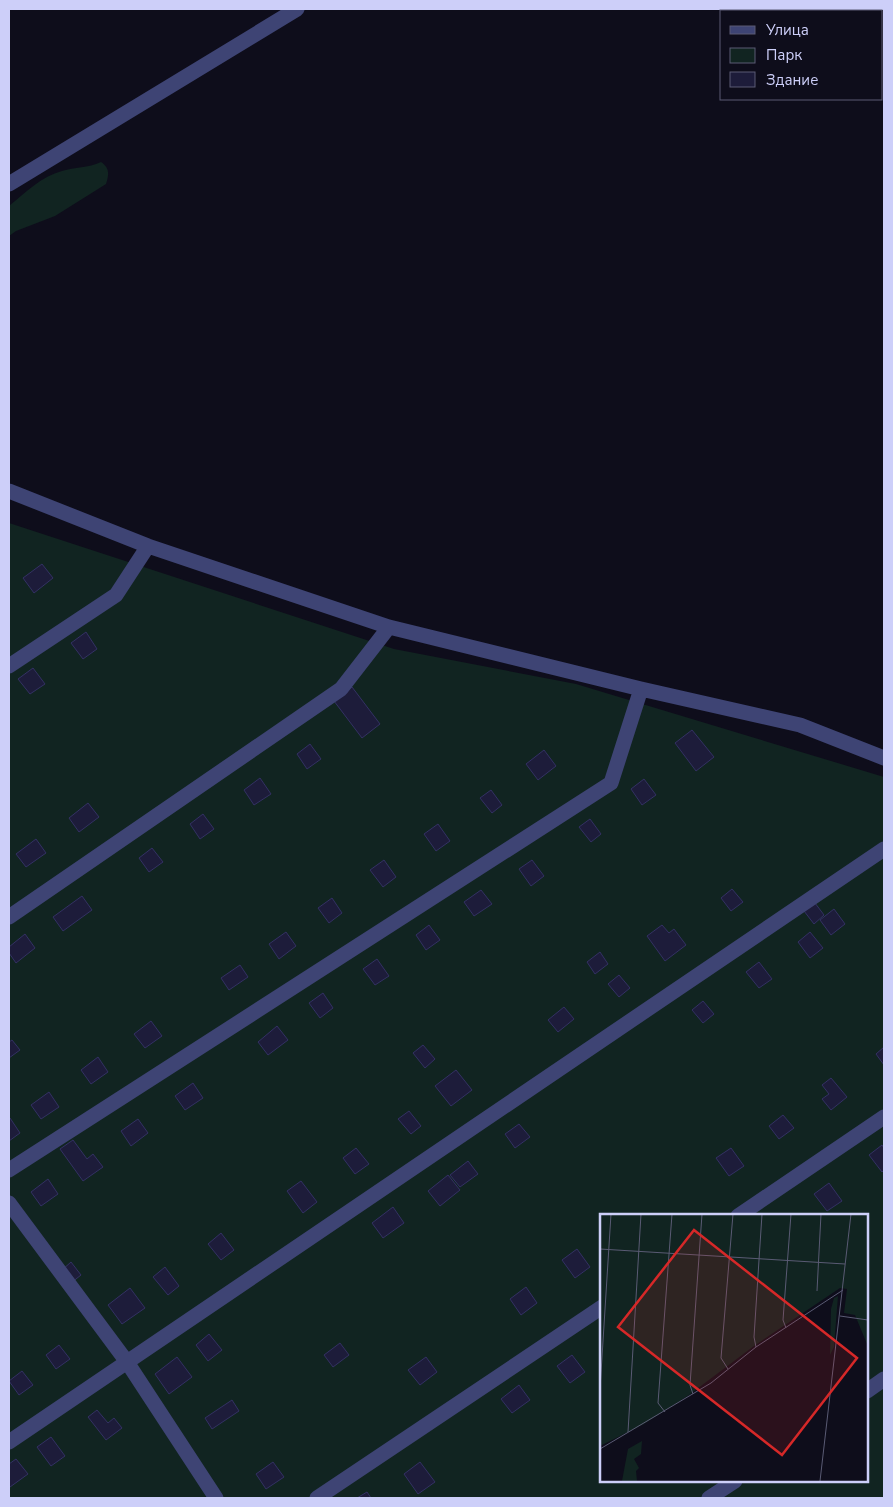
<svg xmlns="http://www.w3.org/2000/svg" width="893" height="1507" viewBox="0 0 893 1507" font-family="'Nunito Sans',sans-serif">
  <rect width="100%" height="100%" fill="#0e0d1b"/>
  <!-- green -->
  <path fill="#112421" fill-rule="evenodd" d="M101,162C110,168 109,175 106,184L55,216L16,231L9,236V206C25,193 42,176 62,171C75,167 88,168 101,162Z
    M9,523L394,649L576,684L884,777V1498H9ZM602,1216H867V1481H602Z"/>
  <!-- building -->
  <path fill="#1d1c3a" stroke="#333163" d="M42,564L53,578L34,593L23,578Z
    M86,632L97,649L83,659L71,643Z
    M33,668L45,684L30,694L18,679Z
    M352,687L380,724L362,738L334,701Z
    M692,730L714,757L696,771L675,743Z
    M310,744L321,759L307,769L297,754Z
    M544,750L556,766L538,780L526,764Z
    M260,778L271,794L254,805L244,790Z
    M644,779L656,795L642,805L631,789Z
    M491,790L502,805L492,813L480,798Z
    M88,803L99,817L79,832L69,818Z
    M203,814L214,829L200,839L190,824Z
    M590,819L601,834L591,842L579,827Z
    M438,824L450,841L436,851L424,834Z
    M36,839L46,853L26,867L16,854Z
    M152,848L163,862L149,872L139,858Z
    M384,860L396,877L383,887L370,870Z
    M532,860L544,876L531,886L519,869Z
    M732,889L743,902L731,911L721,898Z
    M481,890L492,904L474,916L464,902Z
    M82,896L92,910L63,931L53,917Z
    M332,898L342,913L329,923L318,908Z
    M815,903L824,915L814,924L804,911Z
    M834,909L845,924L831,935L820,920Z
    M429,925L440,940L426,950L416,935Z
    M662,925L669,933L674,929L686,945L665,961L647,936Z
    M286,932L296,946L279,959L269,944Z
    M810,932L823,948L810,958L798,942Z
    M25,934L35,948L16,963L9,953V947Z
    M600,952L608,964L595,974L587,962Z
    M377,959L389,976L375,985L363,969Z
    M759,962L772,979L759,988L746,972Z
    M240,965L248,977L229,990L221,978Z
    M619,975L630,988L619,997L608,984Z
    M323,993L333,1008L320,1018L309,1003Z
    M703,1001L714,1014L703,1023L692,1010Z
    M564,1007L574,1019L558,1032L548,1020Z
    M151,1021L162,1036L145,1048L134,1034Z
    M277,1026L288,1040L268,1055L258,1042Z
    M12,1040L20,1050L9,1058V1042Z
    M423,1045L435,1059L425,1068L413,1053Z
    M884,1047V1065L876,1054Z
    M98,1057L108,1072L91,1084L81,1070Z
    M456,1070L472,1090L451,1106L435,1086Z
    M831,1078L847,1097L831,1110L822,1099L829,1094L822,1085Z
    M193,1083L203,1098L185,1110L175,1096Z
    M49,1092L59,1107L41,1119L31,1105Z
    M409,1111L421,1126L411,1134L398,1119Z
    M783,1115L794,1128L779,1139L769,1126Z
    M10,1118L20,1133L9,1141V1119Z
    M138,1119L148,1133L131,1146L121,1131Z
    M519,1124L530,1137L515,1148L505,1134Z
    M73,1140L87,1159L93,1154L103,1167L83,1181L60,1149Z
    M882,1145L884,1148V1170L882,1172L869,1155Z
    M356,1148L369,1164L355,1174L343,1158Z
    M731,1148L744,1166L729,1176L716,1158Z
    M468,1161L478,1174L460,1187L450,1175Z
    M448,1175L460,1190L440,1206L428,1191Z
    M48,1179L58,1194L41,1206L31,1192Z
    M301,1181L317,1202L303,1213L287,1191Z
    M829,1183L842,1201L827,1211L814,1194Z
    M393,1207L404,1223L383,1238L372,1223Z
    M221,1233L234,1250L221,1260L208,1244Z
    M577,1249L590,1267L575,1278L562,1260Z
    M71,1262L81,1275L71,1283L62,1270Z
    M165,1267L179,1286L168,1295L153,1277Z
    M526,1287L537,1303L521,1315L510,1299Z
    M130,1288L145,1308L122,1324L108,1305Z
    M209,1334L222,1350L208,1361L196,1345Z
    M340,1343L349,1355L333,1367L324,1355Z
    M59,1345L70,1359L56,1369L46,1355Z
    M572,1355L585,1372L570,1383L557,1366Z
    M177,1357L192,1377L169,1394L155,1374Z
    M426,1357L437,1372L420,1385L408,1370Z
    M22,1371L33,1385L19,1395L9,1381Z
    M519,1385L530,1400L512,1413L501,1399Z
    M232,1400L239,1411L212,1429L205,1418Z
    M97,1410L108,1423L114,1418L122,1428L106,1440L88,1417Z
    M51,1437L65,1456L51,1466L37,1447Z
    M16,1459L28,1474L10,1487L9,1485V1464Z
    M273,1462L284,1477L266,1489L256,1474Z
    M420,1462L435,1482L418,1494L404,1474Z
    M367,1492L371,1498H357Z"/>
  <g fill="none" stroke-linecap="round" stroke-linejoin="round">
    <!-- minor -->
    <path stroke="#3e4474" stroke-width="15" d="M9,184L297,9
      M9,491L148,546L389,627L641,689L800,725L884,758
      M9,666L116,595L148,546
      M9,917L341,689L389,627
      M9,1170L611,783L641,689
      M9,1203L127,1362L216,1498
      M738,1216L884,1117
      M867,1391L884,1379
      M9,1442L884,849
      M317,1498L602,1307
      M709,1498L735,1481"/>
  </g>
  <!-- overview -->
  <g transform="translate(600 1214)">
    <rect width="268" height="268" fill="#0e0d1b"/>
    <path d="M0,0H267V130L255,101L244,99L247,75L240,74L154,132L89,181L44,210L0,232ZM238,82L234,133L230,141L231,95L234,84ZM42,227L41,240L34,245L39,254L36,257L37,267H22L28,235Z" fill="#112421"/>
    <path fill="none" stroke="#5a5b74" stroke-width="1" d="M0,35L245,50M217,77L221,0M240,102L268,106M186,114L183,106L191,0M156,133L154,123L162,0M128,155L121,144L133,0M0,175L11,0M93,180L90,171L102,0M65,198L58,189L72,0M28,218L41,0M0,235L111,169L156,133L243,76M220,267L251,0"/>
    <path fill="#d62828" fill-opacity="0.15" stroke="#d62828" stroke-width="2.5" d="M94,16L257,144L182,241L18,113Z"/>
    <rect width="268" height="268" fill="none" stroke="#cdcff9" stroke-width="2.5"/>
  </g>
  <!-- border -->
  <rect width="893" height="1507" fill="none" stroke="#cdcff9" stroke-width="20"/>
  <!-- legend -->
  <rect x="720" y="10" width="162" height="90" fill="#0e0d1b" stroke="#5a5b74"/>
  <rect x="730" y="26" width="25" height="8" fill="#3e4474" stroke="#5a5b74"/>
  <text x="766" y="35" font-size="15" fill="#cdcff9">Улица</text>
  <rect x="730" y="48" width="25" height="15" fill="#112421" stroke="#5a5b74"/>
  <text x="766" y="60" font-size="15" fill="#cdcff9">Парк</text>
  <rect x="730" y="72" width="25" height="15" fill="#1d1c3a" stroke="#5a5b74"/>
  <text x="766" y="85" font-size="15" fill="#cdcff9">Здание</text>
</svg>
